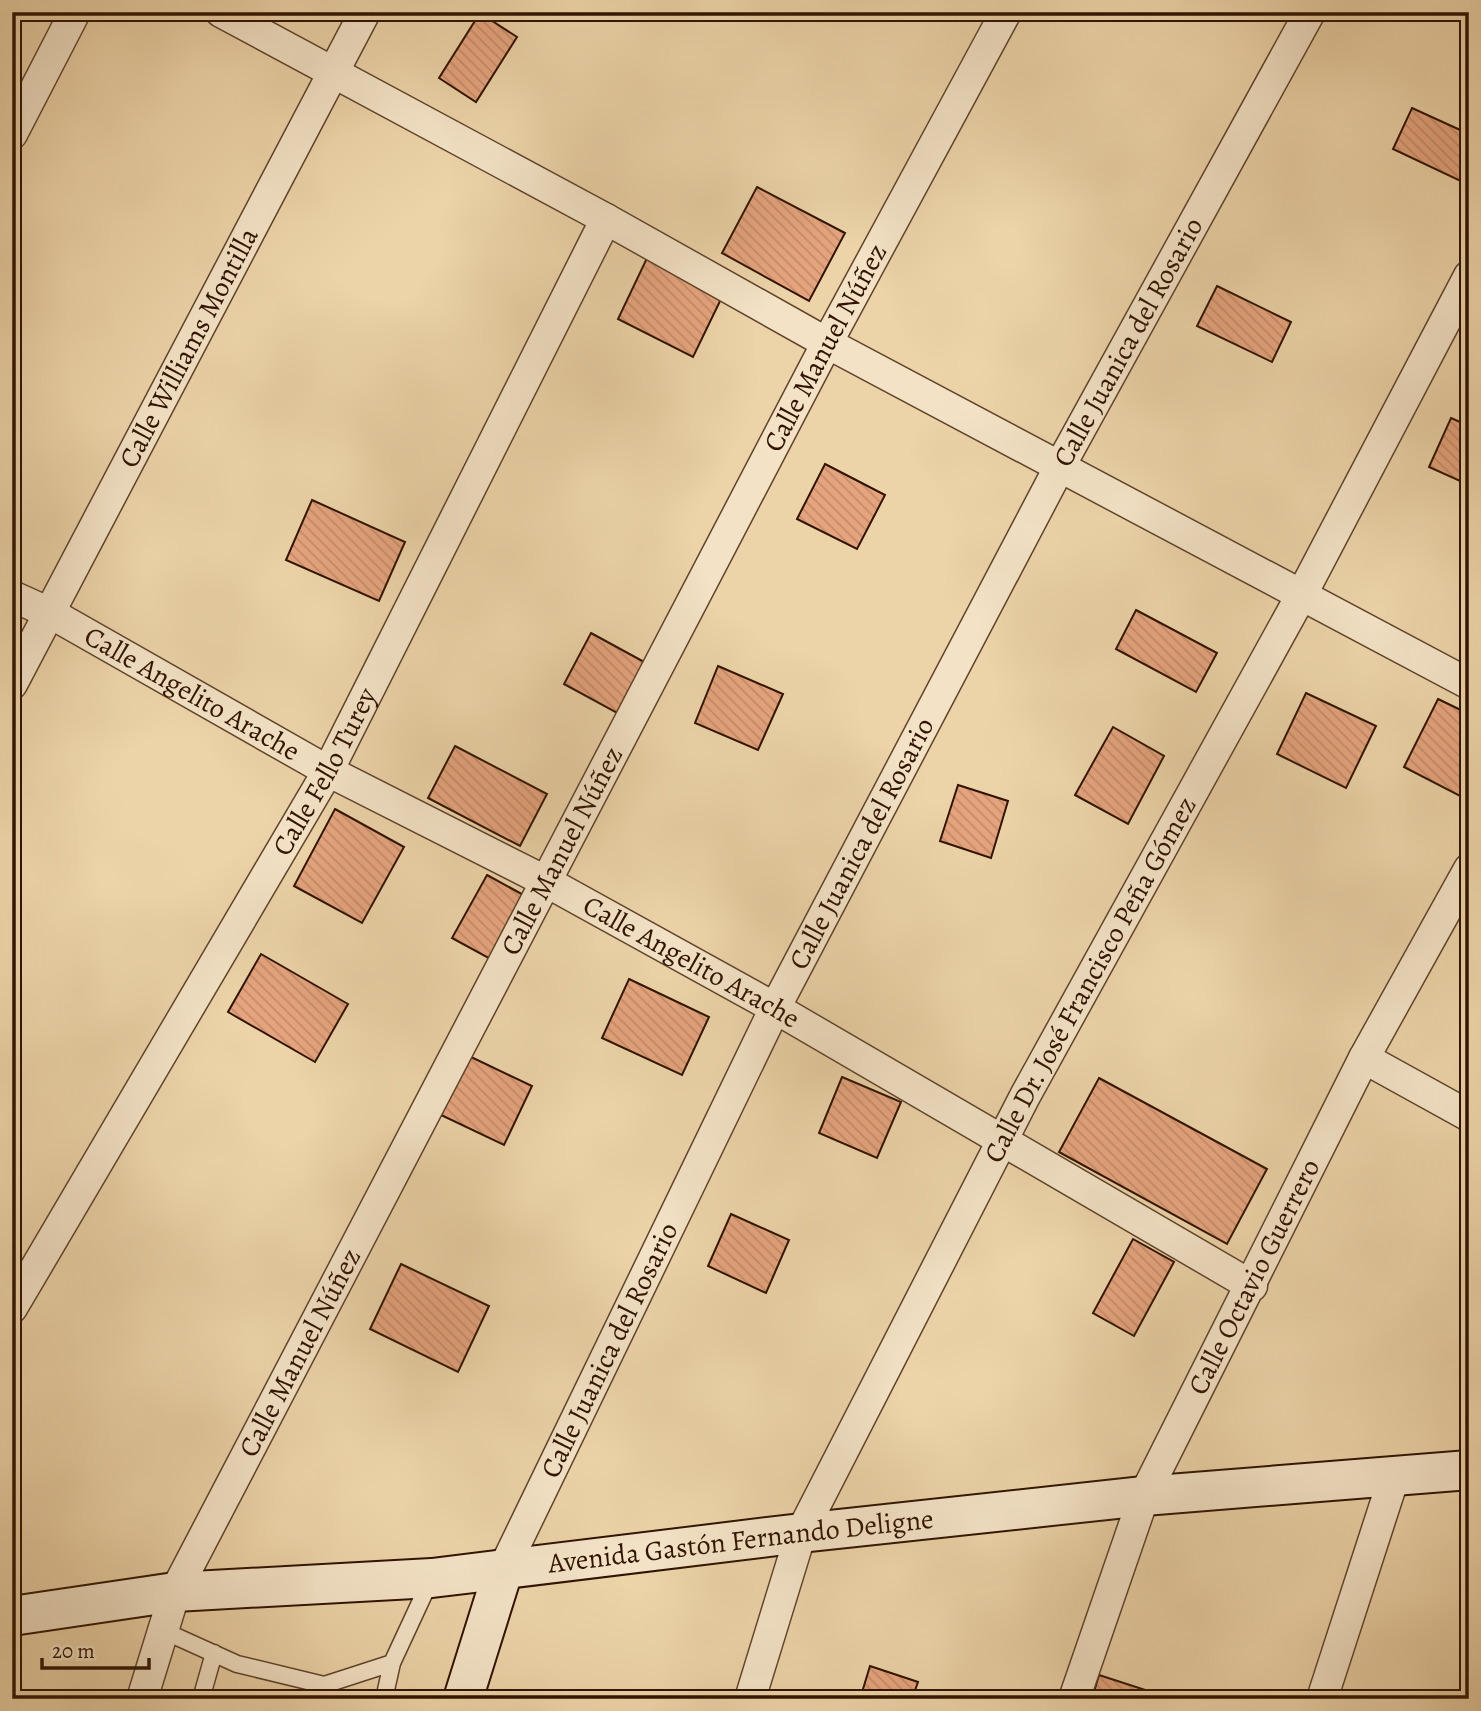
<svg xmlns="http://www.w3.org/2000/svg" width="1481" height="1711" viewBox="0 0 1481 1711" font-family="Alegreya,serif">
  <defs>
    <pattern id="building-back-hatch" width="6" height="6" patternUnits="userSpaceOnUse" patternTransform="scale(1.75)"><rect width="6" height="6" fill="#e5a47d"/><path d="M-1 5l2 2M0 0l6 6M5-1l2 2" fill="none" stroke="#c58c6a"/></pattern>
  </defs>
  <rect width="100%" height="100%" fill="#ecd3a8"/>
  <filter id="stains"><feTurbulence type="fractalNoise" baseFrequency=".00286" numOctaves="4"/><feColorMatrix values="0 0 0 0 .2 0 0 0 0 .09 0 0 0 0 .02 0 0 0 .5 -.17"/></filter>
  <radialGradient id="worn" r=".72"><stop offset=".6" stop-color="#630" stop-opacity="0"/><stop offset="1" stop-color="#630" stop-opacity=".3"/></radialGradient>
  <!-- building -->
  <path fill="url(#building-back-hatch)" stroke="#301401" stroke-width="2" d="M480,13L517,37L476,102L439,78Z
    M1412,108L1469,134V185L1393,149Z
    M757,187L845,233L809,301L722,253Z
    M647,258L723,295L693,357L618,319Z
    M1217,286L1291,322L1272,362L1197,326Z
    M1451,418L1469,426V485L1429,467Z
    M825,464L885,495L857,549L797,519Z
    M312,500L405,542L379,601L286,560Z
    M1136,610L1217,653L1196,692L1116,649Z
    M591,633L646,663L619,714L564,684Z
    M718,666L783,694L758,750L695,723Z
    M1306,693L1376,726L1346,788L1277,754Z
    M1438,699L1469,714V778L1460,796L1404,767Z
    M1113,727L1164,756L1128,824L1075,795Z
    M455,746L547,794L520,846L428,798Z
    M958,785L1008,801L991,858L940,841Z
    M335,809L404,847L362,923L294,886Z
    M487,875L529,898L494,961L452,938Z
    M261,954L348,1004L315,1062L228,1012Z
    M629,979L709,1017L682,1075L602,1038Z
    M469,1056L532,1086L504,1145L441,1115Z
    M842,1077L901,1102L877,1158L819,1133Z
    M1099,1078L1267,1169L1227,1244L1059,1152Z
    M731,1214L789,1240L766,1293L708,1266Z
    M1133,1239L1174,1262L1134,1336L1093,1313Z
    M401,1264L489,1306L458,1372L370,1329Z
    M870,1666L918,1682L912,1699H860Z
    M1099,1675L1170,1698V1699H1092Z"/>
  <g fill="none" stroke-linecap="round" stroke-linejoin="round">
    <!-- lane casing -->
    <g stroke="#5f442b" stroke-width="19">
      <path id="lane" d="M164,1631L237,1664L324,1685L392,1663L431,1579
        M201,1699L214,1653
        M384,1699L392,1663"/>
    </g>
    <!-- street casing -->
    <g stroke="#5f442b" stroke-width="33">
      <g id="street">
        <path d="M221,12L606,219L827,343L1469,684"/>
        <path d="M12,134L75,12"/>
        <path id="s1" d="M12,596L52,614L328,771L547,882L775,1008L1252,1286"/>
        <path id="s2" d="M12,684L365,12"/>
        <path d="M1364,1058L1469,1116"/>
        <path id="s3" d="M12,1308L328,771L606,219"/>
        <path id="s4" d="M504,1568L775,1008L1060,466L1310,12"/>
        <path id="s5" d="M142,1699L175,1592L827,343L1006,12"/>
        <path id="s6" d="M750,1699L801,1533L1025,1096L1302,594L1469,276"/>
        <path id="s7" d="M1074,1699L1144,1496L1364,1058L1469,869"/>
        <path d="M1322,1699L1394,1477"/>
      </g>
    </g>
    <!-- secondary casing -->
    <g stroke="#301401" stroke-width="42">
      <g id="secondary">
        <path id="s8" d="M12,1616L175,1592L432,1578L801,1533L1144,1496L1469,1470"/>
        <path d="M463,1699L504,1568"/>
      </g>
    </g>
    <!-- lane -->
    <use href="#lane" stroke="#f3e2c6" stroke-width="16"/>
    <!-- street -->
    <use href="#street" stroke="#f3e2c6" stroke-width="30"/>
    <!-- secondary -->
    <use href="#secondary" stroke="#f3e2c6" stroke-width="38"/>
  </g>
  <g text-anchor="middle" dominant-baseline="central" stroke-width="5" stroke-linejoin="round" paint-order="stroke">
    <!-- street labels -->
    <g font-size="28" fill="#301401" stroke="#f3e2c6">
      <text stroke="none"><textPath href="#s4" startOffset="1376">Calle Juanica del Rosario</textPath></text>
      <text stroke="none"><textPath href="#s5" startOffset="1516">Calle Manuel Núñez</textPath></text>
      <text stroke="none"><textPath href="#s2" startOffset="380">Calle Williams Montilla</textPath></text>
      <text stroke="none"><textPath href="#s1" startOffset="205">Calle Angelito Arache</textPath></text>
      <text stroke="none"><textPath href="#s3" startOffset="621">Calle Fello Turey</textPath></text>
      <text stroke="none"><textPath href="#s4" startOffset="808">Calle Juanica del Rosario</textPath></text>
      <text stroke="none"><textPath href="#s5" startOffset="948">Calle Manuel Núñez</textPath></text>
      <text stroke="none"><textPath href="#s1" startOffset="772">Calle Angelito Arache</textPath></text>
      <text stroke="none"><textPath href="#s6" startOffset="798">Calle Dr. José Francisco Peña Gómez</textPath></text>
      <text stroke="none"><textPath href="#s7" startOffset="460">Calle Octavio Guerrero</textPath></text>
      <text stroke="none"><textPath href="#s4" startOffset="242">Calle Juanica del Rosario</textPath></text>
      <text stroke="none"><textPath href="#s5" startOffset="382">Calle Manuel Núñez</textPath></text>
      <text stroke="none"><textPath href="#s8" startOffset="733">Avenida Gastón Fernando Deligne</textPath></text>
    </g>
  </g>
  <!-- margin -->
  <rect width="1481" height="1711" fill="none" stroke="#ecd3a8" stroke-width="42"/>
  <rect x="14" y="14" width="1453" height="1683" fill="none" stroke="#301401" stroke-width="3.5"/>
  <rect x="21" y="21" width="1439" height="1669" fill="none" stroke="#301401" stroke-width="2"/>
  <!-- scale -->
  <path d="M42 1658v10h107v-10" fill="none" stroke="#301401" stroke-width="3.5"/>
  <text x="52" y="1658" font-size="21" fill="#301401" stroke="#f3e2c6" stroke-width="5" paint-order="stroke">20 m</text>
  <rect width="100%" height="100%" filter="url(#stains)"/>
  <rect width="100%" height="100%" fill="url(#worn)"/>
</svg>
